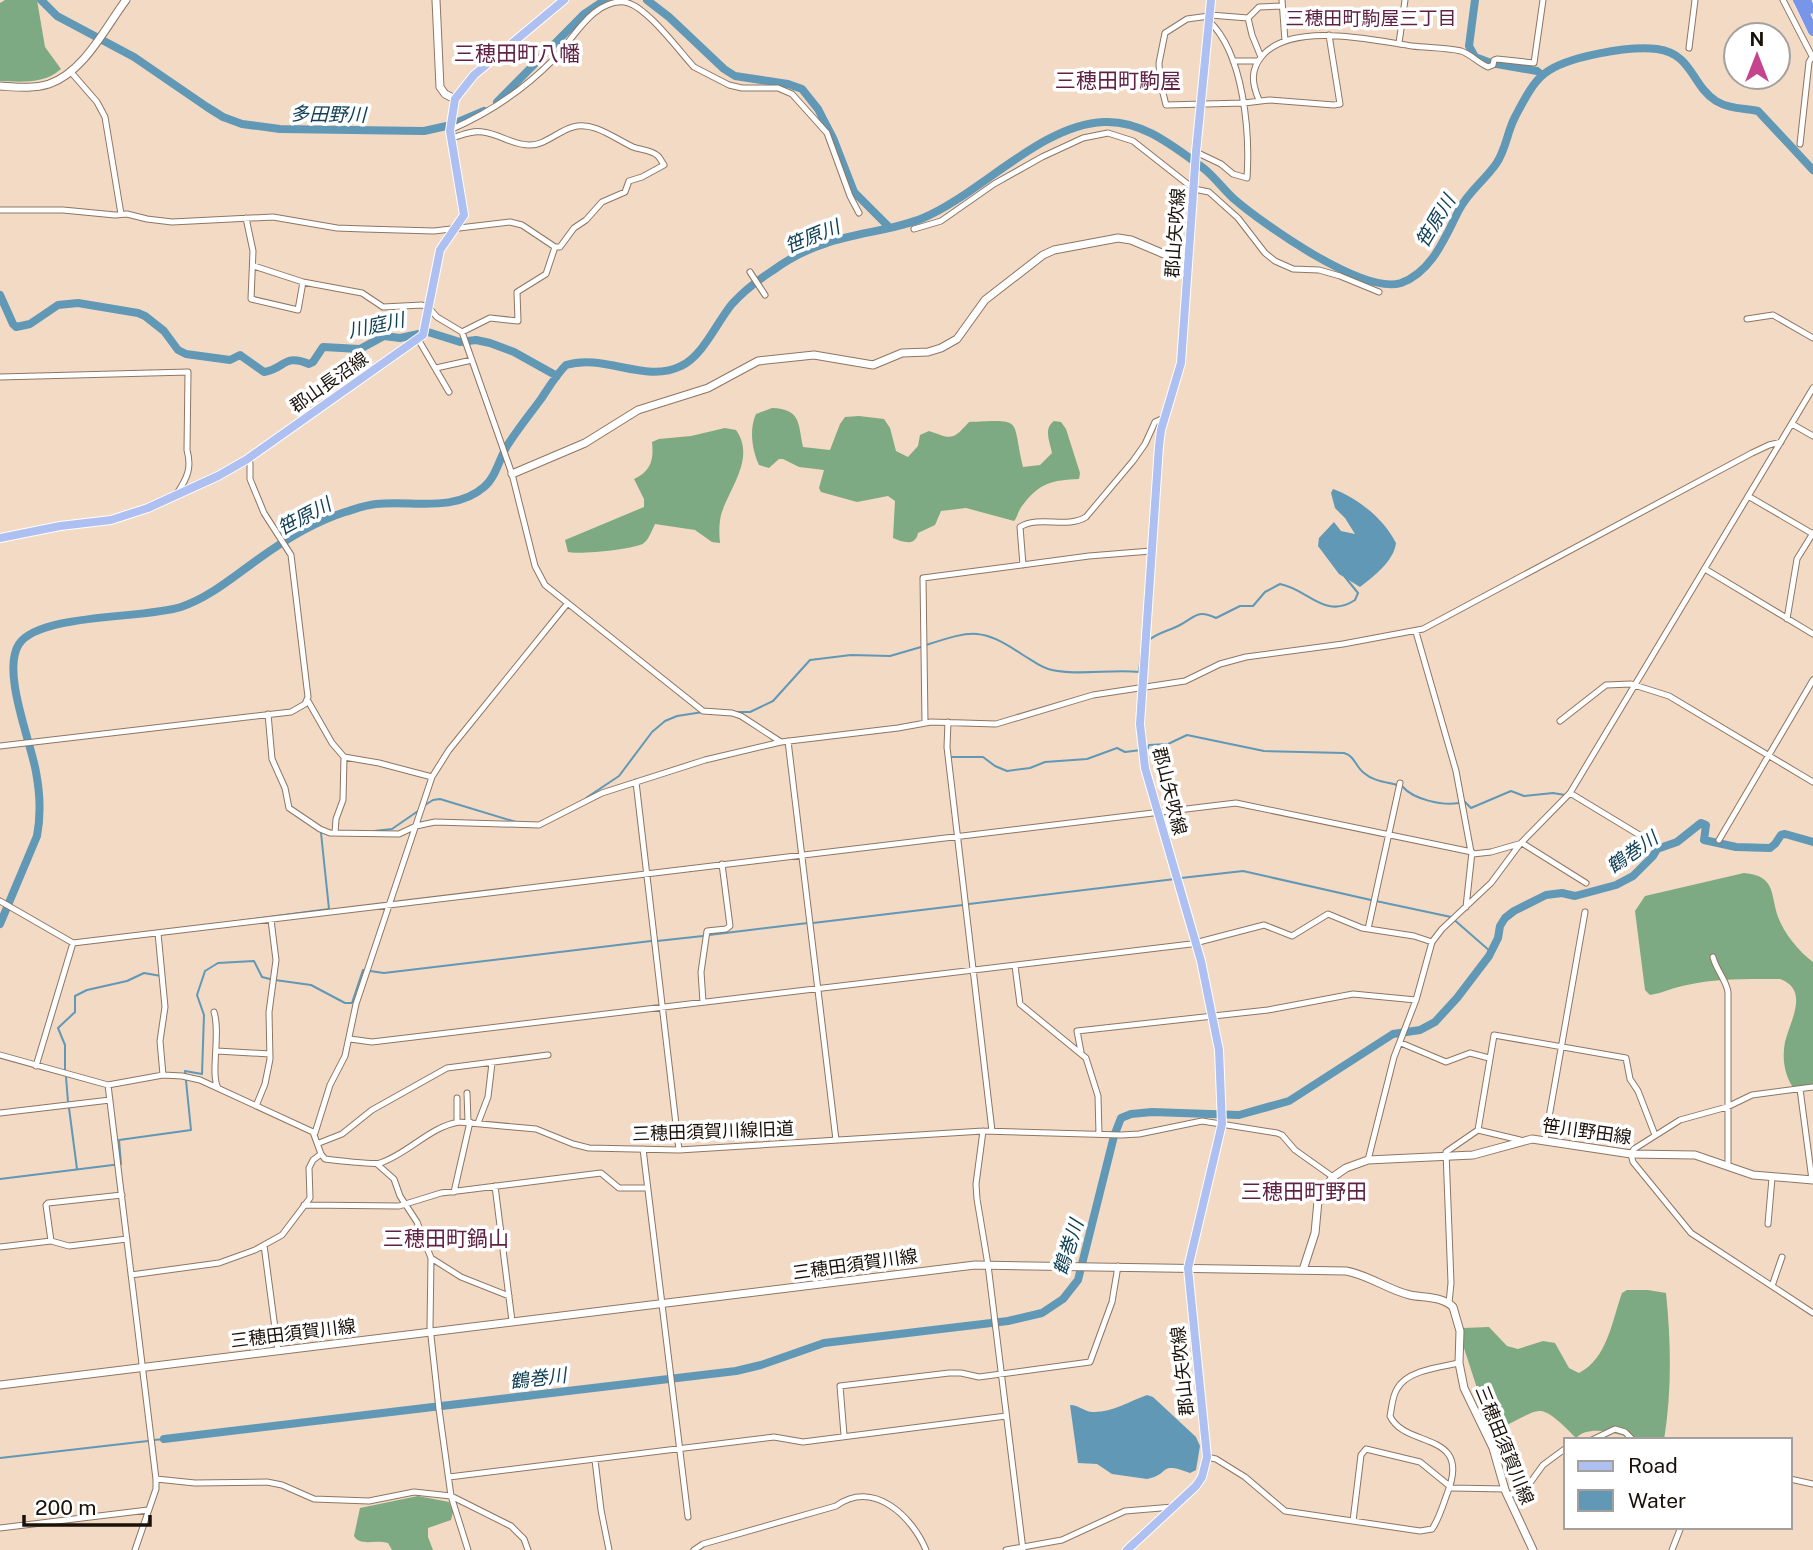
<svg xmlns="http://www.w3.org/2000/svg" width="1813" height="1550" viewBox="0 0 1813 1550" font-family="'Public Sans','Noto Sans JP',sans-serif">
  <rect width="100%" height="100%" fill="#f3dac5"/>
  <!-- forest -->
  <path fill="#7daa82" d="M5,0H37L45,47L61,69C45,84 20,82 0,81V3Z
    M772,408C801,409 798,423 803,447L830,450L840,424L845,417L859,416L884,419L890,428L896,451L908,457L918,446L920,435L929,431C952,439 952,441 969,422C1026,419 1011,419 1023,467L1040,465L1052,453C1050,442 1043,429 1054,421L1061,422L1066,429L1080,473L1079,479C1052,480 1039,483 1022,506C1018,511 1018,516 1014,521L966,508L941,511L935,525L918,533C915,547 903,542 893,538L895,501L888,496L857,502L821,492L819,488L824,470L799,467L783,459H779L769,468L759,465C752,450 749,429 756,414Z
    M725,428L736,430C756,458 729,488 721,515C719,524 719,534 720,543L712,542L695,530L655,524C652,530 649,539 644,543C637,549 578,555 568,552L565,540L644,507V499L634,479C651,471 654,460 652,442L659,439L691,436Z
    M1744,873C1776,876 1770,893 1778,917C1784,933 1799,952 1813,962V1088L1792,1086C1784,1073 1782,1057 1785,1042C1790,1021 1810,990 1780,979C1749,979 1717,978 1687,985C1674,987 1663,993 1650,995L1645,990L1635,911L1645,896Z
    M1627,1290H1648L1666,1293C1671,1341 1672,1392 1664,1440C1657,1440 1649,1441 1641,1440C1623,1437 1592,1422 1576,1438C1533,1394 1542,1413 1494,1430L1489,1425L1463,1345V1328L1489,1327L1507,1346L1518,1349L1543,1341L1555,1343L1569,1368L1579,1373C1607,1359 1612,1321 1622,1293Z
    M418,1496L449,1502L453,1512L451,1520L428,1528V1537L433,1550H392L388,1543C374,1539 361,1547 354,1536L360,1508Z"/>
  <!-- water -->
  <path fill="#6098b6" d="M1333,489C1358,498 1384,519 1396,543C1394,561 1373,577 1360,587L1339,574L1318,546L1319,538L1334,522L1341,531L1355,534L1345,518L1335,508L1331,493Z
    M1147,1395L1153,1397L1196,1437L1200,1446L1196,1470L1190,1473C1157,1461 1172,1474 1147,1479L1112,1474L1097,1464L1078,1463L1070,1405C1079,1405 1083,1411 1092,1412C1111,1413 1130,1401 1147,1395Z"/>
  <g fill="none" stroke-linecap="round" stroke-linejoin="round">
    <!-- stream -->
    <path stroke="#6098b6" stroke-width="2" d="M1149,640C1159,632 1169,631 1180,625C1195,617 1197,609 1216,618L1240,606H1253L1265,592L1280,584C1308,589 1325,620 1355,600L1358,593L1345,577
      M926,645C973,630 981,627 1023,655C1032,660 1041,668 1052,670C1080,676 1110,669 1139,672L1141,653
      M736,712H750L773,701L810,660L851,655L890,656L921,647
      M1147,750L1149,745L1168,744L1187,735L1264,751L1344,753C1355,756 1355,766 1364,773C1373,781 1386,782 1397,785
      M952,757H983L995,766L1007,771L1030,768L1045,762L1087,759L1117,748L1125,752L1141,750
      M1403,787C1413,799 1442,806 1459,803
      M586,798L619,776L652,732L665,721L677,716L703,712
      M1464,801L1471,808L1511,791L1524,796L1553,793L1565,795
      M425,805L433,800L440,799L516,822
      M374,831L392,829L418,811
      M1646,842L1657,849
      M1181,878L1243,871L1371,900
      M1376,901L1451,917L1491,952
      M969,904L1175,879
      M813,923L963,905
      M156,932L329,909L321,833
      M709,935L808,923
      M657,941L703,936
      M275,980L311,985L345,1003H352L363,970L384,973L651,941
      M65,1071V1045L58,1028L75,1012V996L87,990L127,981L144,973L161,976
      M66,1077L68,1102
      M69,1108L77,1169
      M0,1179L121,1164L119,1140L191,1130L185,1071L202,1074L204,1015L197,995L205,971L218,963L254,961L262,977L270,979
      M154,1440L164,1439
      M0,1458L148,1441"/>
    <!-- river -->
    <path stroke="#6098b6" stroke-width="8" d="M41,0L57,16L134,57L207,107L223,117L242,124L280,129L424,131L451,125L484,111
      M647,0L669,17L724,69L735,76L788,84L802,89L818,109L833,138L854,192L889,227
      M1475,0L1469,46L1475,57L1491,63L1537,71L1542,75
      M497,102L584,14L605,0
      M0,295L13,324L16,327L30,324L58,305L78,303L138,313L145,316L164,331L178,350L186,354L230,360L240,355L264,372C285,369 283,353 309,364L313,362L323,347L360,349L384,336L400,338L428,332L460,342L476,340L490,343L514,352L557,376
      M0,924L37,836C41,815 40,793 36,772C31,742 1,671 19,644C40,613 144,619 181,607C210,597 233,577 257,560C283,541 314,522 345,512C355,509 366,505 376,504C411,500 454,513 484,487C496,477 499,459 507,446C517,430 530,414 541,399C549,387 556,375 566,365C604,353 645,384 681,366C703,356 717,322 732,304C743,292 758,280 772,271C787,260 805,250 824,244C856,232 892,231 923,218C980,194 1042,124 1104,122C1142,120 1174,147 1202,167C1214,176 1223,189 1234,199C1263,224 1363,295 1401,283C1432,272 1445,237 1459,210C1468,192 1484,181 1496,164C1506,150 1507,132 1515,117C1522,104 1532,83 1544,74C1566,56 1629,46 1657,49C1693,54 1691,85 1716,101C1729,109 1743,108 1758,111L1813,170
      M164,1439L736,1371L761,1365L824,1343L1008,1321L1042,1313L1063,1299L1078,1280L1114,1136L1121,1118L1131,1114L1152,1112L1239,1115L1289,1101L1393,1034L1420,1030L1435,1022L1457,998L1489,956L1498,938L1500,926L1505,918L1514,911L1546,895L1562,893L1575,896L1616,885L1633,876L1653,856L1657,849L1677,842L1701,823L1706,825L1704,840L1736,847L1770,848L1775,844L1781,835L1785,834L1813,842"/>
    <!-- street casing -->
    <g stroke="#8d7663" stroke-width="7">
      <path id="street" d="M1282,0L1285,41
        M1783,0L1813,58
        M1210,15L1248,18L1252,35L1261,57
        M1209,16L1187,19L1165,33L1159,63L1160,81L1166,105L1244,103L1269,100L1334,105L1340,104L1329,35
        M1248,18L1259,7L1282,6
        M1399,43L1405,0
        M1689,48L1695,0
        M1233,61H1257
        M70,71L97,102L105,117L121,214
        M1259,100C1252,84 1250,70 1262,56C1292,21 1372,40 1412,46C1428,48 1445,47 1461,51C1471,54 1478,63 1488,67L1493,65L1494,60L1497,59L1534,63L1543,0
        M450,130C487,114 523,90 552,61C567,46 578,26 594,13C602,6 614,1 624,2C645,4 679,51 694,67L729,85L742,88H778L792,94L827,133L850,196L859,213
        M452,138C462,135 472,130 483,132C499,134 513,145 529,145C544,146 558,131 573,127C594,121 615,139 633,147C641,150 652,150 658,156C660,158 662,162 664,165L642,177L629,181L625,192L602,202L586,220L574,228L560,247H555L546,274L517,292L518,321L490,318L462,332
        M1800,144L1809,62L1812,57
        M1196,152L1221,164L1233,174L1247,178C1250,133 1244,54 1209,21
        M0,210H63L115,215L127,214L147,219L172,222L273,217L337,228L364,229L434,231L510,222L522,225L555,247
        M246,218L253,251L251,299L298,310L303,282
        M914,229L941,221L994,184L1042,157L1083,138L1108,133L1133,141L1194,189L1209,192L1238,218L1265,253L1275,261L1293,269L1319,270L1340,276L1379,292
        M254,266L303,282L362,293L383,307L422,305L428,307L437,317L462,332L512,474L535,566L545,585L703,711L732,713L741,716L781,742
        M750,272L765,295
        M1747,319L1773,315L1813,338
        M418,339L449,392
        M436,368L472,360
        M0,377L188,372L187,450C192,468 187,478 178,492
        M1792,424L1813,436
        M1748,496L1813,534
        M1023,565L1020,527C1040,515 1066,529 1086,517L1133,461L1145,444L1155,422L1164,418
        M1705,569L1813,634
        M1787,619L1797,559L1813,533
        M1416,632L1456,771L1471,852
        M308,701L332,743L344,757
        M268,714L272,759L285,788L289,808L320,829L330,833L399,834L416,826L435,822L539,825L602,793L705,760L781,742L898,728L931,722L996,724L1093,695L1185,681L1220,664L1246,657L1343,644L1423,629L1752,453L1769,445L1781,442
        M1560,721L1606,685L1631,684L1669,696L1813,782
        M948,722L947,747L992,1131
        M925,723L923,578L1089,556L1151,551
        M788,741L836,1140
        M0,746L291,712L305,704L308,697L291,555L264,513L250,479V463L246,460
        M636,782L679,1150
        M1570,793L1646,839
        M335,833L336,819L343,800L344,757L379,763L432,777
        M1719,840L1813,680
        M1473,854L1491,852L1522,843L1586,883
        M0,901L73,943L1236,803L1472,852L1466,907
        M1368,929L1400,783
        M158,933L165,1007L160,1041L163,1075
        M1713,957C1716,970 1726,979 1728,992V1165
        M1015,966L1020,1004L1086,1058L1098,1096L1099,1134
        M703,1002L701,972L707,931L726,929L730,926L722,864
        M214,1012C221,1033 210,1074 218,1088
        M350,1039L372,1042L1191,944L1264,925L1292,936L1328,914L1362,928L1414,936L1432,942
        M1401,1043L1446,1062L1470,1053L1489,1058
        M217,1051L270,1054
        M1081,1052L1077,1031L1268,1010L1353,994L1416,1000
        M0,1055L108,1085L163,1075L182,1076L200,1080L313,1132L321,1154L325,1159C332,1160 375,1165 380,1163C408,1154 429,1127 459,1122L536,1129L573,1144L589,1148L679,1150L983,1131L1121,1135L1139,1134L1202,1121L1277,1133L1282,1135L1295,1150L1333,1177
        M36,1066L73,943
        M108,1085L156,1479V1489L135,1550
        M1813,1087L1752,1095L1727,1107L1680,1120L1634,1149L1631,1154L1633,1162L1691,1233L1813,1313
        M1800,1089L1812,1180
        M467,1093L468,1122
        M256,1106L265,1084L270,1059L269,1012L276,960L271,920
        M0,1113L110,1100
        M457,1122V1098
        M478,1123L488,1097L492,1063
        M1478,1130L1494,1035L1626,1058L1630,1079L1638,1091L1655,1135
        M983,1131L976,1184L977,1199L988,1265L1023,1550
        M315,1133L330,1085L345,1056L356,1004L432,777L449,750L567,604
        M1545,1140L1585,912
        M319,1143L342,1134L372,1110L447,1068L548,1055
        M643,1149L688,1517
        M1368,1160L1394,1057L1416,1000L1432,942L1442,929L1491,883L1520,844L1570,793L1813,388
        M377,1164L394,1179L400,1196L417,1222L431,1258L430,1327L439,1409L451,1496L468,1550
        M495,1186L512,1321
        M454,1192L470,1122
        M304,1205L399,1206L441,1193L601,1173L619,1188H647
        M1768,1224L1772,1178
        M51,1241L46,1205L48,1203L122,1195
        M264,1245L278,1351
        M0,1247L51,1241L69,1246L127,1239
        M431,1258L461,1277L509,1296
        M131,1275L219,1263L255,1250L282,1235L310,1198L309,1168L313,1160L321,1154
        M1772,1286L1782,1257
        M1449,1303L1451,1283L1446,1152L1478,1130L1520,1140
        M844,1435L840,1386L949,1373H961L979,1377L1090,1362L1112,1302L1118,1266
        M1592,1440L1615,1429L1625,1432L1633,1440
        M1207,1457L1216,1459L1245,1477L1285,1511L1420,1531L1432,1529C1439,1519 1443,1505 1447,1494C1473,1430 1405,1449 1390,1416C1392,1407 1392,1397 1397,1389C1407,1370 1441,1367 1459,1363
        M595,1460L601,1510L609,1550
        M449,1477L774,1437L803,1442L1006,1416
        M156,1479L195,1483L267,1482L282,1485L314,1499L369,1501L414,1492L451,1496L511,1526L524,1539L528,1550
        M1790,1479L1813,1484
        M1508,1496L1530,1483L1543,1465L1566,1448
        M1353,1521L1361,1455L1366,1449L1420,1462L1452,1488L1505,1489
        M0,1528L148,1510
        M694,1550L703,1544L836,1506C873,1479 912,1516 926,1550
        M1006,1550L1062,1540L1125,1511L1173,1507
        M1672,1550L1681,1527"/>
    </g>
    <!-- secondary casing -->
    <g stroke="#8d7663" stroke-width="9">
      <path id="secondary" d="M436,0L440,87L445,94L455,99
        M0,86C16,87 33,89 49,84C84,72 105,28 126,0
        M512,474L585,443L638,410L708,388L758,361L814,355L873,365L902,353L928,352L941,348L957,339L985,300L1043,255L1054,250L1118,238L1131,240L1164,254L1189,252
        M1303,1270L1315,1233L1318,1201L1323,1190L1333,1177L1346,1168L1368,1160L1473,1155L1532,1139L1631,1154L1695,1155L1753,1175L1813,1180
        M0,1385L975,1265L1346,1271C1369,1275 1388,1290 1410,1295C1424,1298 1442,1296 1453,1307L1460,1331L1459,1363L1464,1388L1493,1448L1505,1490L1533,1550"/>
    </g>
    <!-- primary casing -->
    <g stroke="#fff" stroke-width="10">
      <path id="primary" d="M0,538L60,526L111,520L148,508L218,476L246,460L423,335L440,250L464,215L450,131L455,99L474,75L564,0
        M1127,1550L1196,1486L1202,1477L1207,1457L1188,1268L1222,1124L1219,1050L1201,961L1145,768L1140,724L1159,446L1161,430L1181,363L1196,152L1211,0"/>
    </g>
    <!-- highway casing -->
    <g stroke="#fff" stroke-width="11">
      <path id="highway" d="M1802,8L1813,31"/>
    </g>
    <!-- street -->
    <use href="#street" stroke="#fff" stroke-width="5"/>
    <!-- secondary -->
    <use href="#secondary" stroke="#fff" stroke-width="7"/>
    <!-- primary -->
    <use href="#primary" stroke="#adc0f1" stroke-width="8"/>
    <!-- highway -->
    <use href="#highway" stroke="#7796e8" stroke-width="10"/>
    <!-- highway-bridge casing -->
    <g stroke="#fff" stroke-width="11" stroke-linecap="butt">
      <path id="highway-bridge" d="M1798,0L1802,8
        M1806,0L1810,9"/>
    </g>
    <!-- highway-bridge -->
    <use href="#highway-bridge" stroke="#7796e8" stroke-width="10"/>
  </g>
  <g text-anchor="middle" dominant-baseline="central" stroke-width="7" stroke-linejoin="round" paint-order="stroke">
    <!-- street labels -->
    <g font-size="18" fill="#1a120a" stroke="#fff">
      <text transform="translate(1175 233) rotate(-86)">郡山矢吹線</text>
      <text transform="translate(329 382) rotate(-35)">郡山長沼線</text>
      <text transform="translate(1170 791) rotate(76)">郡山矢吹線</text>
      <text transform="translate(713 1131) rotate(-2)">三穂田須賀川線旧道</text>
      <text transform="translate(1587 1131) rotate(8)">笹川野田線</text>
      <text transform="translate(855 1264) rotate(-8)">三穂田須賀川線</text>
      <text transform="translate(293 1333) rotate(-7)">三穂田須賀川線</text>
      <text transform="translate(1182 1371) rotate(-96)">郡山矢吹線</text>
      <text transform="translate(1505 1445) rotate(68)">三穂田須賀川線</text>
    </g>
    <!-- neighbourhood labels -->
    <g font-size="19" fill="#5f2144" stroke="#fff">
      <text x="1371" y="18">三穂田町駒屋三丁目</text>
    </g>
    <!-- water labels -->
    <g font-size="19" font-style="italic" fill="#114157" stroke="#fff">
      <text transform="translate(328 114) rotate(1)">多田野川</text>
      <text transform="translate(1435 221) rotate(-59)">笹原川</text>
      <text transform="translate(812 236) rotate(-22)">笹原川</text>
      <text transform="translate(376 325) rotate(-12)">川庭川</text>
      <text transform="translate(304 516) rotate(-28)">笹原川</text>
      <text transform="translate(1632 852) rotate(-35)">鶴巻川</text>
      <text transform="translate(1068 1247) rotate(-72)">鶴巻川</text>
      <text transform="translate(538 1378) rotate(-7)">鶴巻川</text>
    </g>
    <!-- quarter labels -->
    <g font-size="21" fill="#5f2144" stroke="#fff">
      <text x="517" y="53">三穂田町八幡</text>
      <text x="1118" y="80">三穂田町駒屋</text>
      <text x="1304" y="1191">三穂田町野田</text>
      <text x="446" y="1238">三穂田町鍋山</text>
    </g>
  </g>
  <!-- legend -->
  <rect x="1564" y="1438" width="228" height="91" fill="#ffffff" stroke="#a3a09d" stroke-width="2"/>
  <rect x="1578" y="1461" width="35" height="10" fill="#adc0f1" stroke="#a3a09d" stroke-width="2"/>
  <text x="1628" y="1473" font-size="21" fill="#1a120a">Road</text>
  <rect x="1578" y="1490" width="35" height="21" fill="#6098b6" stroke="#a3a09d" stroke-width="2"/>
  <text x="1628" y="1508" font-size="21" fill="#1a120a">Water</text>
  <!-- north arrow -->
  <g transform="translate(1757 56)"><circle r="33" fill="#ffffff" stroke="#a3a09d" stroke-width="2"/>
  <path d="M0-5L12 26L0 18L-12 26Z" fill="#c5448e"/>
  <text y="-10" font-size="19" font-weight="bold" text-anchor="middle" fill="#1a120a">N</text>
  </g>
  <!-- scale -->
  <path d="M24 1515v10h126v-10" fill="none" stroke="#1a120a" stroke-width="3.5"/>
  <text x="35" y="1515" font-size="21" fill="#1a120a" stroke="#ffffff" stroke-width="5" paint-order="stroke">200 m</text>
</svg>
